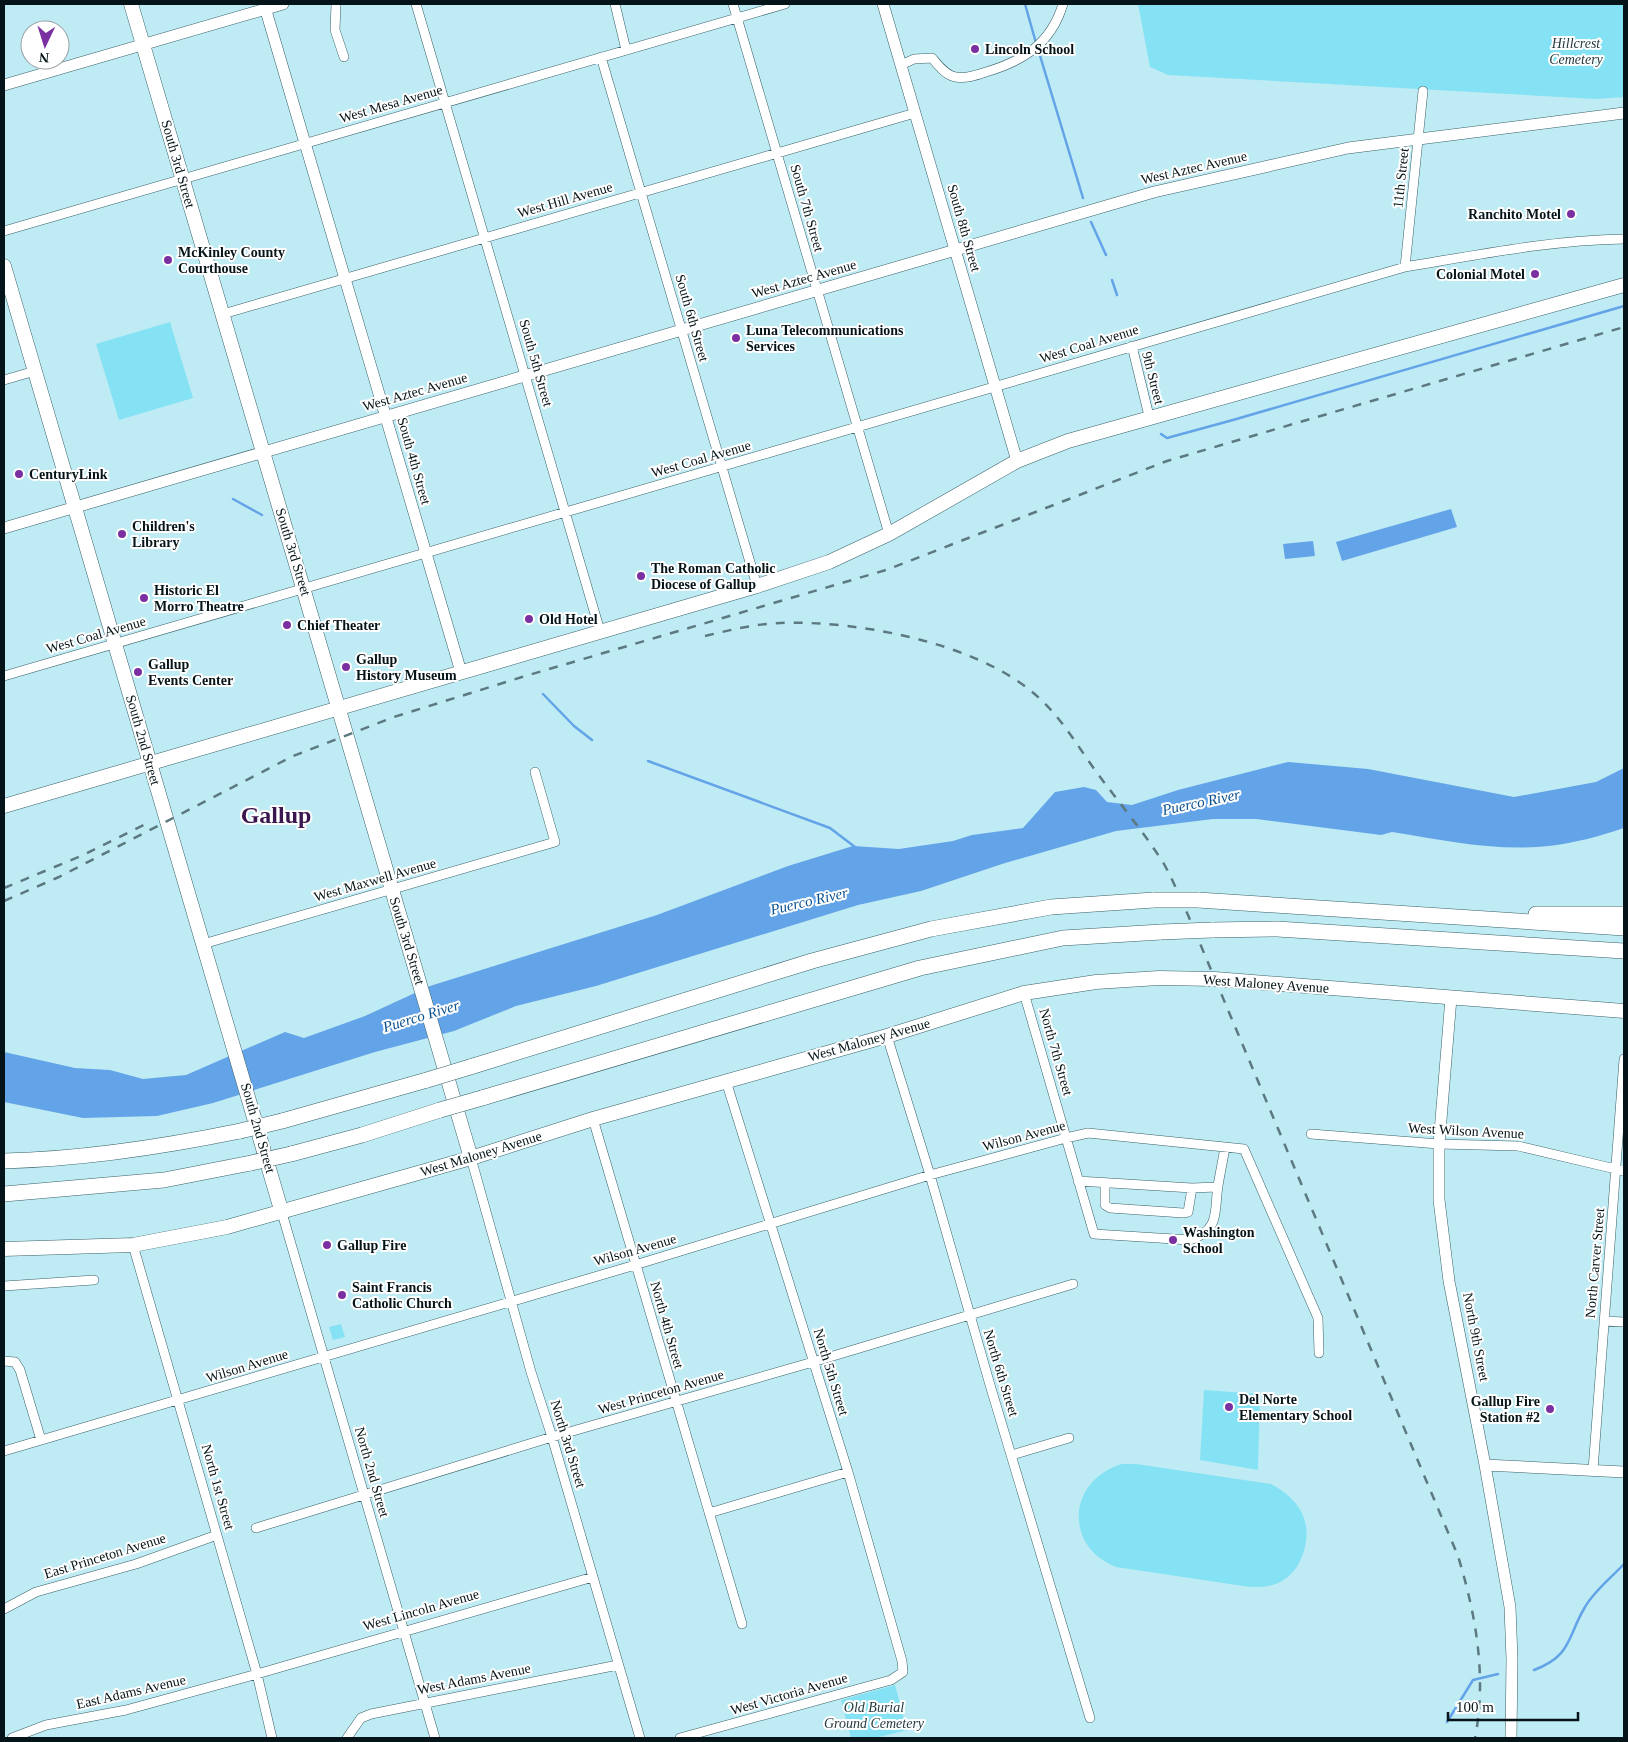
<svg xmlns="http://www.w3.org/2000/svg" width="1628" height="1742" viewBox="0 0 1628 1742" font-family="Georgia,serif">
  <rect width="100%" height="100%" fill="#bfebf4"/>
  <!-- green -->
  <path fill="#85e2f4" d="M1138,4H1624V97L1596,99L1168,75L1150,67Z
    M170,322L193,398L119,420L96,344Z
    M341,1324L345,1337L333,1340L329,1327Z
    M1204,1390L1260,1394L1258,1470L1200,1460Z
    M1122,1464H1136L1271,1484C1302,1500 1315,1526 1301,1559C1297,1568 1290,1577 1280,1582C1271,1587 1260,1587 1250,1587L1116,1567C1063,1546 1068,1480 1122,1464Z
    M895,1685L907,1730L875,1738H851L841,1700Z"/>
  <!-- water -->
  <path fill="#63a3e8" d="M1451,509L1457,527L1342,561L1336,542Z
    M1313,541L1315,556L1285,559L1283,544Z
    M1288,762L1368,769L1514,797L1596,782L1624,768V828C1600,836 1575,843 1549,846C1497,852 1443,840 1392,832L1381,835L1256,819H1213L1116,831L1002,864L921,891L858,905L596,986L516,1006L454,1031L375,1052L213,1103L157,1116L83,1118L4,1102V1052L75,1068L110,1070L143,1079L186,1075L285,1032L304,1038L365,1016L430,986L657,915L788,866L853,846L899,849L953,841L972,835L1023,828L1055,792L1084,787L1096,790L1107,802L1132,805L1178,790Z"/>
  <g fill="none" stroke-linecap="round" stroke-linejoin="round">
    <!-- stream -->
    <path stroke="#63a3e8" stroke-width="2.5" d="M1025,4L1036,43
      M1038,49L1083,198
      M1091,222L1106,255
      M1112,280L1117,295
      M1161,434L1167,438L1233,420L1624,306
      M233,499L262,515
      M543,694L574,726L592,740
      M648,761L830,828L855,847
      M1534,1670C1572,1656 1567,1637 1585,1607C1594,1591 1612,1577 1624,1564
      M1447,1722L1473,1680L1498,1674"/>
    <!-- street casing -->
    <g stroke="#396169" stroke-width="10">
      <path id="street" d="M336,4L335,30L344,57
        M416,4L600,631
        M615,4L626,50
        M733,4L889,534
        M601,57L757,586
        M901,65L914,59L932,58C938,65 946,76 956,77C966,79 977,75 986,72C1023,61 1051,44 1063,4
        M4,231L785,4
        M1405,267L1423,91
        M223,314L915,113
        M1132,346L1149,416
        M4,380L35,371
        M4,676L1405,267C1477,255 1551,240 1624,239
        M203,944L555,842L535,772
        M1024,993L1094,1234L1190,1240C1221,1230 1214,1210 1218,1186C1220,1173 1223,1160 1225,1147
        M887,1036L930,1175L990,1385L1090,1718
        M593,1119L742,1624
        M1311,1134L1439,1144L1518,1146L1624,1171
        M471,1158L531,1372L552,1437L640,1738
        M1078,1181L1192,1188L1217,1187
        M1105,1183V1205L1110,1208L1183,1213L1188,1212L1192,1188
        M282,1213L435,1738
        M133,1245L257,1674L272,1738
        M4,1286L94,1280
        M1604,1321L1624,1322
        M4,1361L15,1362L20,1370L41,1440
        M4,1451L635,1265L930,1175L1066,1138L1088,1133L1244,1149L1318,1318L1319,1353
        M1012,1455L1069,1438
        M1593,1470L1624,1059
        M709,1513L848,1472
        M256,1528L552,1437L813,1362L1073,1284
        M4,1609L36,1592L136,1564L217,1535
        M12,1738L46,1725L126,1710L257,1674L593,1577
        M347,1738L361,1718L371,1714L618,1665
        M680,1738L891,1680L903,1672L902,1661L848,1472L726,1081"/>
    </g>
    <!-- secondary casing -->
    <g stroke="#396169" stroke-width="12">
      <path id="secondary" d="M264,4L461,672
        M883,4L1017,461
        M4,85L283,4
        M4,528L1154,192L1348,148L1624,113
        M1451,998L1439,1144V1200L1449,1281L1485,1465L1510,1607L1512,1659L1511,1738
        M1485,1465L1624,1472"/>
    </g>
    <!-- primary casing -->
    <g stroke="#396169" stroke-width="15">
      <path id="primary" d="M131,4L471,1158
        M4,266L282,1213
        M4,806L757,586L829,562L889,534L1017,461L1068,441L1624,285
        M4,1249L133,1245L227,1227L471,1158L593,1119L887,1036L1024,993L1096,982L1159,978L1215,979L1624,1011"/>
    </g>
    <!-- highway casing -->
    <g stroke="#396169" stroke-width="16">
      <path id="highway" d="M1198,900L1624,928
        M1536,914H1624
        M1212,930L1277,929L1624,951
        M470,1067L812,961L931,929L1051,907L1154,900
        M482,1098L920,968L1063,938L1161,932
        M282,1121L427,1080
        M291,1154L362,1135L440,1110
        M4,1161C84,1159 162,1147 240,1131
        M4,1194L164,1180L251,1163"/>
    </g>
    <!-- street -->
    <use href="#street" stroke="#fff" stroke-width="9"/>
    <!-- secondary -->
    <use href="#secondary" stroke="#fff" stroke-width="11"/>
    <!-- primary -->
    <use href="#primary" stroke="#fff" stroke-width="14"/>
    <!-- highway -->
    <use href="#highway" stroke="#fff" stroke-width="15"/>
    <!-- rail -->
    <path stroke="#5d7980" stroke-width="2.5" stroke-dasharray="9 9" stroke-linecap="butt" d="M705,636C730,630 755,624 780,623C855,620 972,642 1031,691C1056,711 1072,737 1090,763C1114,797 1142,829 1164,864C1173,880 1180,898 1188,915L1458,1556C1476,1615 1487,1677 1475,1738
      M4,888L81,856L148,823
      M4,901L59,877L293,756L394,717L522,677L886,570L1167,461L1624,327"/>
    <!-- highway-bridge casing -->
    <g stroke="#396169" stroke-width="16" stroke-linecap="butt">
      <path id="highway-bridge" d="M1154,900H1198
        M1161,932L1212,930
        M427,1080L470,1067
        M440,1110L482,1098
        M240,1131L282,1121
        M251,1163L291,1154"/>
    </g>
    <!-- highway-bridge -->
    <use href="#highway-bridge" stroke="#fff" stroke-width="15"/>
  </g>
  <!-- markers -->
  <g fill="#7b30a2" stroke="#fff" stroke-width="2">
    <circle cx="975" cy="49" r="5"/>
    <circle cx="1571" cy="214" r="5"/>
    <circle cx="168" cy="260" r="5"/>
    <circle cx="1535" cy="274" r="5"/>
    <circle cx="736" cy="338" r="5"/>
    <circle cx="19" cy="474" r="5"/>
    <circle cx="122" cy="534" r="5"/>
    <circle cx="641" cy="576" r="5"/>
    <circle cx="144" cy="598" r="5"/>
    <circle cx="529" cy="619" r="5"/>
    <circle cx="287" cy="625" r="5"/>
    <circle cx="346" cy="667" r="5"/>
    <circle cx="138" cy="672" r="5"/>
    <circle cx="1173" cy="1240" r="5"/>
    <circle cx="327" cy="1245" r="5"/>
    <circle cx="342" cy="1295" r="5"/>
    <circle cx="1229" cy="1407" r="5"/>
    <circle cx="1550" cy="1409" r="5"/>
  </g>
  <g text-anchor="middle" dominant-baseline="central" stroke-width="4" stroke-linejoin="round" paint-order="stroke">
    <!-- park labels -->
    <g font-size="14" font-style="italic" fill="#233a3f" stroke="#fff">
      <text x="1576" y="43">Hillcrest<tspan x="1576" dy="16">Cemetery</tspan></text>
      <text x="874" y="1707">Old Burial<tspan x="874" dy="16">Ground Cemetery</tspan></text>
    </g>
    <!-- poi labels -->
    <g font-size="14" font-weight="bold" fill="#051418" stroke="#fff" text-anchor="start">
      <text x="985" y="49">Lincoln School</text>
      <text x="1561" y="214" text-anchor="end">Ranchito Motel</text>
      <text x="178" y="252">McKinley County<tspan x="178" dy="16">Courthouse</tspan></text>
      <text x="1525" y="274" text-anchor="end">Colonial Motel</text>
      <text x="746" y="330">Luna Telecommunications<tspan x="746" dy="16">Services</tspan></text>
      <text x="29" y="474">CenturyLink</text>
      <text x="132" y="526">Children's<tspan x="132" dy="16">Library</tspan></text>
      <text x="651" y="568">The Roman Catholic<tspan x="651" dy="16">Diocese of Gallup</tspan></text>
      <text x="154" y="590">Historic El<tspan x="154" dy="16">Morro Theatre</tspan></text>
      <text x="539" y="619">Old Hotel</text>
      <text x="297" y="625">Chief Theater</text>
      <text x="356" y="659">Gallup<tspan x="356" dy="16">History Museum</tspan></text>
      <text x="148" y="664">Gallup<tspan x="148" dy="16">Events Center</tspan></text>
      <text x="1183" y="1232">Washington<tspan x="1183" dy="16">School</tspan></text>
      <text x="337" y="1245">Gallup Fire</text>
      <text x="352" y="1287">Saint Francis<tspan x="352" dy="16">Catholic Church</tspan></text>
      <text x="1239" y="1399">Del Norte<tspan x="1239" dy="16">Elementary School</tspan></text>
      <text x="1540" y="1401" text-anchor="end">Gallup Fire<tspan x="1540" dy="16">Station #2</tspan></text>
    </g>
    <!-- street labels -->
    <g font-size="14" fill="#051418" stroke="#fff">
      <text transform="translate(391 104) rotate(-16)">West Mesa Avenue</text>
      <text transform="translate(178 164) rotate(74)">South 3rd Street</text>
      <text transform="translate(1194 168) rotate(-13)">West Aztec Avenue</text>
      <text transform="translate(1401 178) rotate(-84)">11th Street</text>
      <text transform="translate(565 200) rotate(-16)">West Hill Avenue</text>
      <text transform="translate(807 208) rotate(74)">South 7th Street</text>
      <text transform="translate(964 228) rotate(74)">South 8th Street</text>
      <text transform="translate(804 279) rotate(-16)">West Aztec Avenue</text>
      <text transform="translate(692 318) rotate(74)">South 6th Street</text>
      <text transform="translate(1089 344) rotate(-17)">West Coal Avenue</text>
      <text transform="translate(536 363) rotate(74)">South 5th Street</text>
      <text transform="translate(1153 378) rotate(76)">9th Street</text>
      <text transform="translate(415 392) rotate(-16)">West Aztec Avenue</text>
      <text transform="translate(701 459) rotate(-16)">West Coal Avenue</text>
      <text transform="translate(414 461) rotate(74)">South 4th Street</text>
      <text transform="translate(293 552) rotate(73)">South 3rd Street</text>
      <text transform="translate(96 635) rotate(-16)">West Coal Avenue</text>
      <text transform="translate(143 740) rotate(74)">South 2nd Street</text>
      <text transform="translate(375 880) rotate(-16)">West Maxwell Avenue</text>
      <text transform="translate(407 941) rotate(73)">South 3rd Street</text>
      <text transform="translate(1266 984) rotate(4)">West Maloney Avenue</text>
      <text transform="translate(869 1040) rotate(-16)">West Maloney Avenue</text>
      <text transform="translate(1056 1052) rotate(74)">North 7th Street</text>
      <text transform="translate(258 1128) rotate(74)">South 2nd Street</text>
      <text transform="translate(1466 1131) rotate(3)">West Wilson Avenue</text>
      <text transform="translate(1024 1136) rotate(-15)">Wilson Avenue</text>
      <text transform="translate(481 1154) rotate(-17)">West Maloney Avenue</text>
      <text transform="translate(635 1250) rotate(-16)">Wilson Avenue</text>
      <text transform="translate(1595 1263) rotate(-85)">North Carver Street</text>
      <text transform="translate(667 1325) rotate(74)">North 4th Street</text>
      <text transform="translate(1476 1337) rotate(79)">North 9th Street</text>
      <text transform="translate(247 1366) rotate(-17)">Wilson Avenue</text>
      <text transform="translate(831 1372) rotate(73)">North 5th Street</text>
      <text transform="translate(1001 1373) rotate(73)">North 6th Street</text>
      <text transform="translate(661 1392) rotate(-16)">West Princeton Avenue</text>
      <text transform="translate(568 1444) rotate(73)">North 3rd Street</text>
      <text transform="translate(372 1472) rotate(74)">North 2nd Street</text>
      <text transform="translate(218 1487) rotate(74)">North 1st Street</text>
      <text transform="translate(105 1556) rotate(-17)">East Princeton Avenue</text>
      <text transform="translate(421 1610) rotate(-16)">West Lincoln Avenue</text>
      <text transform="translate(474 1679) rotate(-11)">West Adams Avenue</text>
      <text transform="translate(131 1692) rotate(-13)">East Adams Avenue</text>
      <text transform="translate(789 1694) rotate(-16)">West Victoria Avenue</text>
    </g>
    <!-- water labels -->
    <g font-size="15" font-style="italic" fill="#08508f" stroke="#fff">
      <text transform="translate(1201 802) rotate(-12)">Puerco River</text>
      <text transform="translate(809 901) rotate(-13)">Puerco River</text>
      <text transform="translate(421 1016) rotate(-17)">Puerco River</text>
    </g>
    <!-- town labels -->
    <g font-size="24" font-weight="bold" fill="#3a174e" stroke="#fff">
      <text x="276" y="815">Gallup</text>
    </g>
  </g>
  <!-- border -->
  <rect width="1628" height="1742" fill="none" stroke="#051418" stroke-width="10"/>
  <!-- north arrow -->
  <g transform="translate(45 45) rotate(184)"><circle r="24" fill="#ffffff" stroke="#9ba1a3"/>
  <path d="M0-4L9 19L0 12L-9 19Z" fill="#7b30a2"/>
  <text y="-8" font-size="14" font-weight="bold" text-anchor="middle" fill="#051418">N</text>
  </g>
  <!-- scale -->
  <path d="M1448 1712v8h130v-8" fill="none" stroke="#051418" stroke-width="2.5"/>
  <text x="1456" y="1712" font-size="15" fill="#051418" stroke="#ffffff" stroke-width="4" paint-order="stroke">100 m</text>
</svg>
